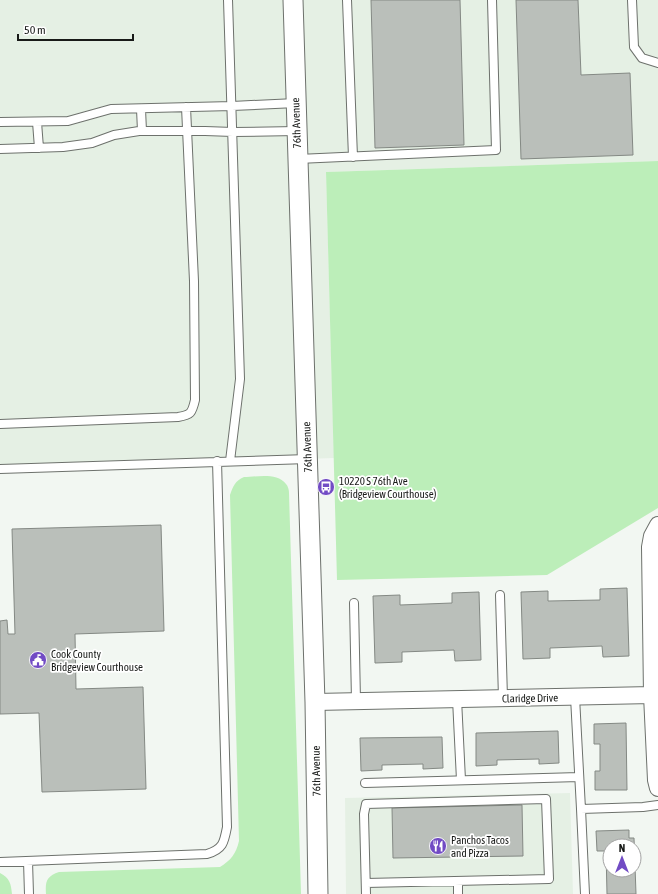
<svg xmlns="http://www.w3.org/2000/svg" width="658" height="894" viewBox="0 0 658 894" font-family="'Asap Condensed',sans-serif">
  <rect width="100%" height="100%" fill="#f2f7f2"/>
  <!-- built -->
  <path fill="#e5f0e4" d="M0,0H658V161L326,172L334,458L0,469Z
    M570,793L573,894H346L345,798Z"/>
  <!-- green -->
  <path fill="#bceeb9" d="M658,161V508L547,575L337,580L326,172Z
    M244,477C256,477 277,472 286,484C288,486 289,490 289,493L301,894H46C45,881 47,876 59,872L220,867C231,860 236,854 239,841L230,495C233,486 235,481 244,477Z
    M0,873C10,878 11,884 12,894H0Z"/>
  <!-- building -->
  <path fill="#babfba" stroke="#848984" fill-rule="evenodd" d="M371,0H460L464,145L375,148Z
    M516,0H578L581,75L630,73L633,155L521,159Z
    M161,525L164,631L75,634L76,689L143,687L146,789L42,792L39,713L0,714V621L7,620L8,634H15L12,529Z
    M627,588L629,656L603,657L602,646L550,648V658L523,659L521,592L548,591V601L600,600V589Z
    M479,592L481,660L455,661L454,650L402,652V662L375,663L373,596L400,595V605L452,603V593Z
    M626,723L627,790H595V771H600V744H594V724Z
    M558,731L559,763L539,764V759L497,760V765L476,766V733Z
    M442,737L443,768L423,769V764L382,765V770L361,771L360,738Z
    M522,805L523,856L393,858L392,808Z
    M629,830V838H634L636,894H607L606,851H597L596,831ZM610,846H634V870H610Z"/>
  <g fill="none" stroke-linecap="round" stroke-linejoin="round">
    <!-- service casing -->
    <g stroke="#6d716c" stroke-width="10">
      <path id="service" d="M228,0L240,379L230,461
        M347,0L353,157
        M632,0L634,47L642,58L658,63
        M141,109L142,131
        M0,122L68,121L111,109L232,106L296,103
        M37,122L39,148
        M0,149L63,147L92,143L114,135L139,131H205L233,132L297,131
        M298,159L496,150L492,0
        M0,424L178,417C191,415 192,413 195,400L194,281L186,107
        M0,469L308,459
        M500,595L503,698
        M354,603L356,701
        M575,697L581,809L643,807L658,805
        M457,699L461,780
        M365,783L579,777
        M581,809L585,894
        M28,861L29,894
        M0,862L207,854C223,849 224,843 227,827L217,461
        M458,881V894
        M366,883L549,879L546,799L366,804L364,814L366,894"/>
    </g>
    <!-- minor casing -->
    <g stroke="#6d716c" stroke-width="18">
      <path id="minor" d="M652,695L650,547L652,536L658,525
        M315,702L652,695L656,780L658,788"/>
    </g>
    <!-- tertiary casing -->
    <g stroke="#6d716c" stroke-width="21">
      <path id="tertiary" d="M293,0L315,702L318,894"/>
    </g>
    <!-- service -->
    <use href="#service" stroke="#fff" stroke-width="8"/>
    <!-- minor -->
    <use href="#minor" stroke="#fff" stroke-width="16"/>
    <!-- tertiary -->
    <use href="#tertiary" stroke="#fff" stroke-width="19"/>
  </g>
  <!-- icons -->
  <defs>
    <g id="bus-disc" transform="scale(0.9)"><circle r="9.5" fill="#714bc4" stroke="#fff"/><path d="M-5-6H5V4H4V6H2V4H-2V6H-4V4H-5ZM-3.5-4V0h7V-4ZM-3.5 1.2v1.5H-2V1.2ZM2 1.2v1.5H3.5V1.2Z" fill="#fff"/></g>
    <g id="civic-disc" transform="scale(0.9)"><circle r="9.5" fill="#714bc4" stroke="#fff"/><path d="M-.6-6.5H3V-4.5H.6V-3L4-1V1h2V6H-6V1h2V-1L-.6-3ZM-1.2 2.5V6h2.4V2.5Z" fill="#fff"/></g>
    <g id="restaurant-disc" transform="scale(0.9)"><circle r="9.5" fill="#714bc4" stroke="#fff"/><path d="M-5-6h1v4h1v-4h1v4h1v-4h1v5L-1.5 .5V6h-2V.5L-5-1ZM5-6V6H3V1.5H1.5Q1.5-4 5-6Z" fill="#fff"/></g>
  </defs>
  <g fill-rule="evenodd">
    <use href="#bus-disc" x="326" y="487"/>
    <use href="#civic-disc" x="38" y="660"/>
    <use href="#restaurant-disc" x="438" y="846"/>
  </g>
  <g text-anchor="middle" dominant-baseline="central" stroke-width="3.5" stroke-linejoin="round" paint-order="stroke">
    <!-- street labels -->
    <g font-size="11" fill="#181a18" stroke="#fff">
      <text transform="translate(296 123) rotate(-92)">76th Avenue</text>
      <text transform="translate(307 447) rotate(-92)">76th Avenue</text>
      <text transform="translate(530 698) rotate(-1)">Claridge Drive</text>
      <text transform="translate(316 771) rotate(-91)">76th Avenue</text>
    </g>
    <!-- poi labels -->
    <g font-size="11" fill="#181a18" stroke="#fff" text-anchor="start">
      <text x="339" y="481">10220 S 76th Ave<tspan x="339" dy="13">(Bridgeview Courthouse)</tspan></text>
      <text x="51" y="654">Cook County<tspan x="51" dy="13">Bridgeview Courthouse</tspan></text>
      <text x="451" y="840">Panchos Tacos<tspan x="451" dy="13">and Pizza</tspan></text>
    </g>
  </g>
  <!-- north arrow -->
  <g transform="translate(622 858)"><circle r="19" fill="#ffffff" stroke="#a3a3a3"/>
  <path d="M0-3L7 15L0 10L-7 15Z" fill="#714bc4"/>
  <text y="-6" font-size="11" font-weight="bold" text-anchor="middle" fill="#181a18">N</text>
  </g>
  <!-- scale -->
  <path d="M18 34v6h115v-6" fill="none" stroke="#181a18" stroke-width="2"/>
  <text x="24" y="34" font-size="12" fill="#181a18" stroke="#ffffff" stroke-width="3" paint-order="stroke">50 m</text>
</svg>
